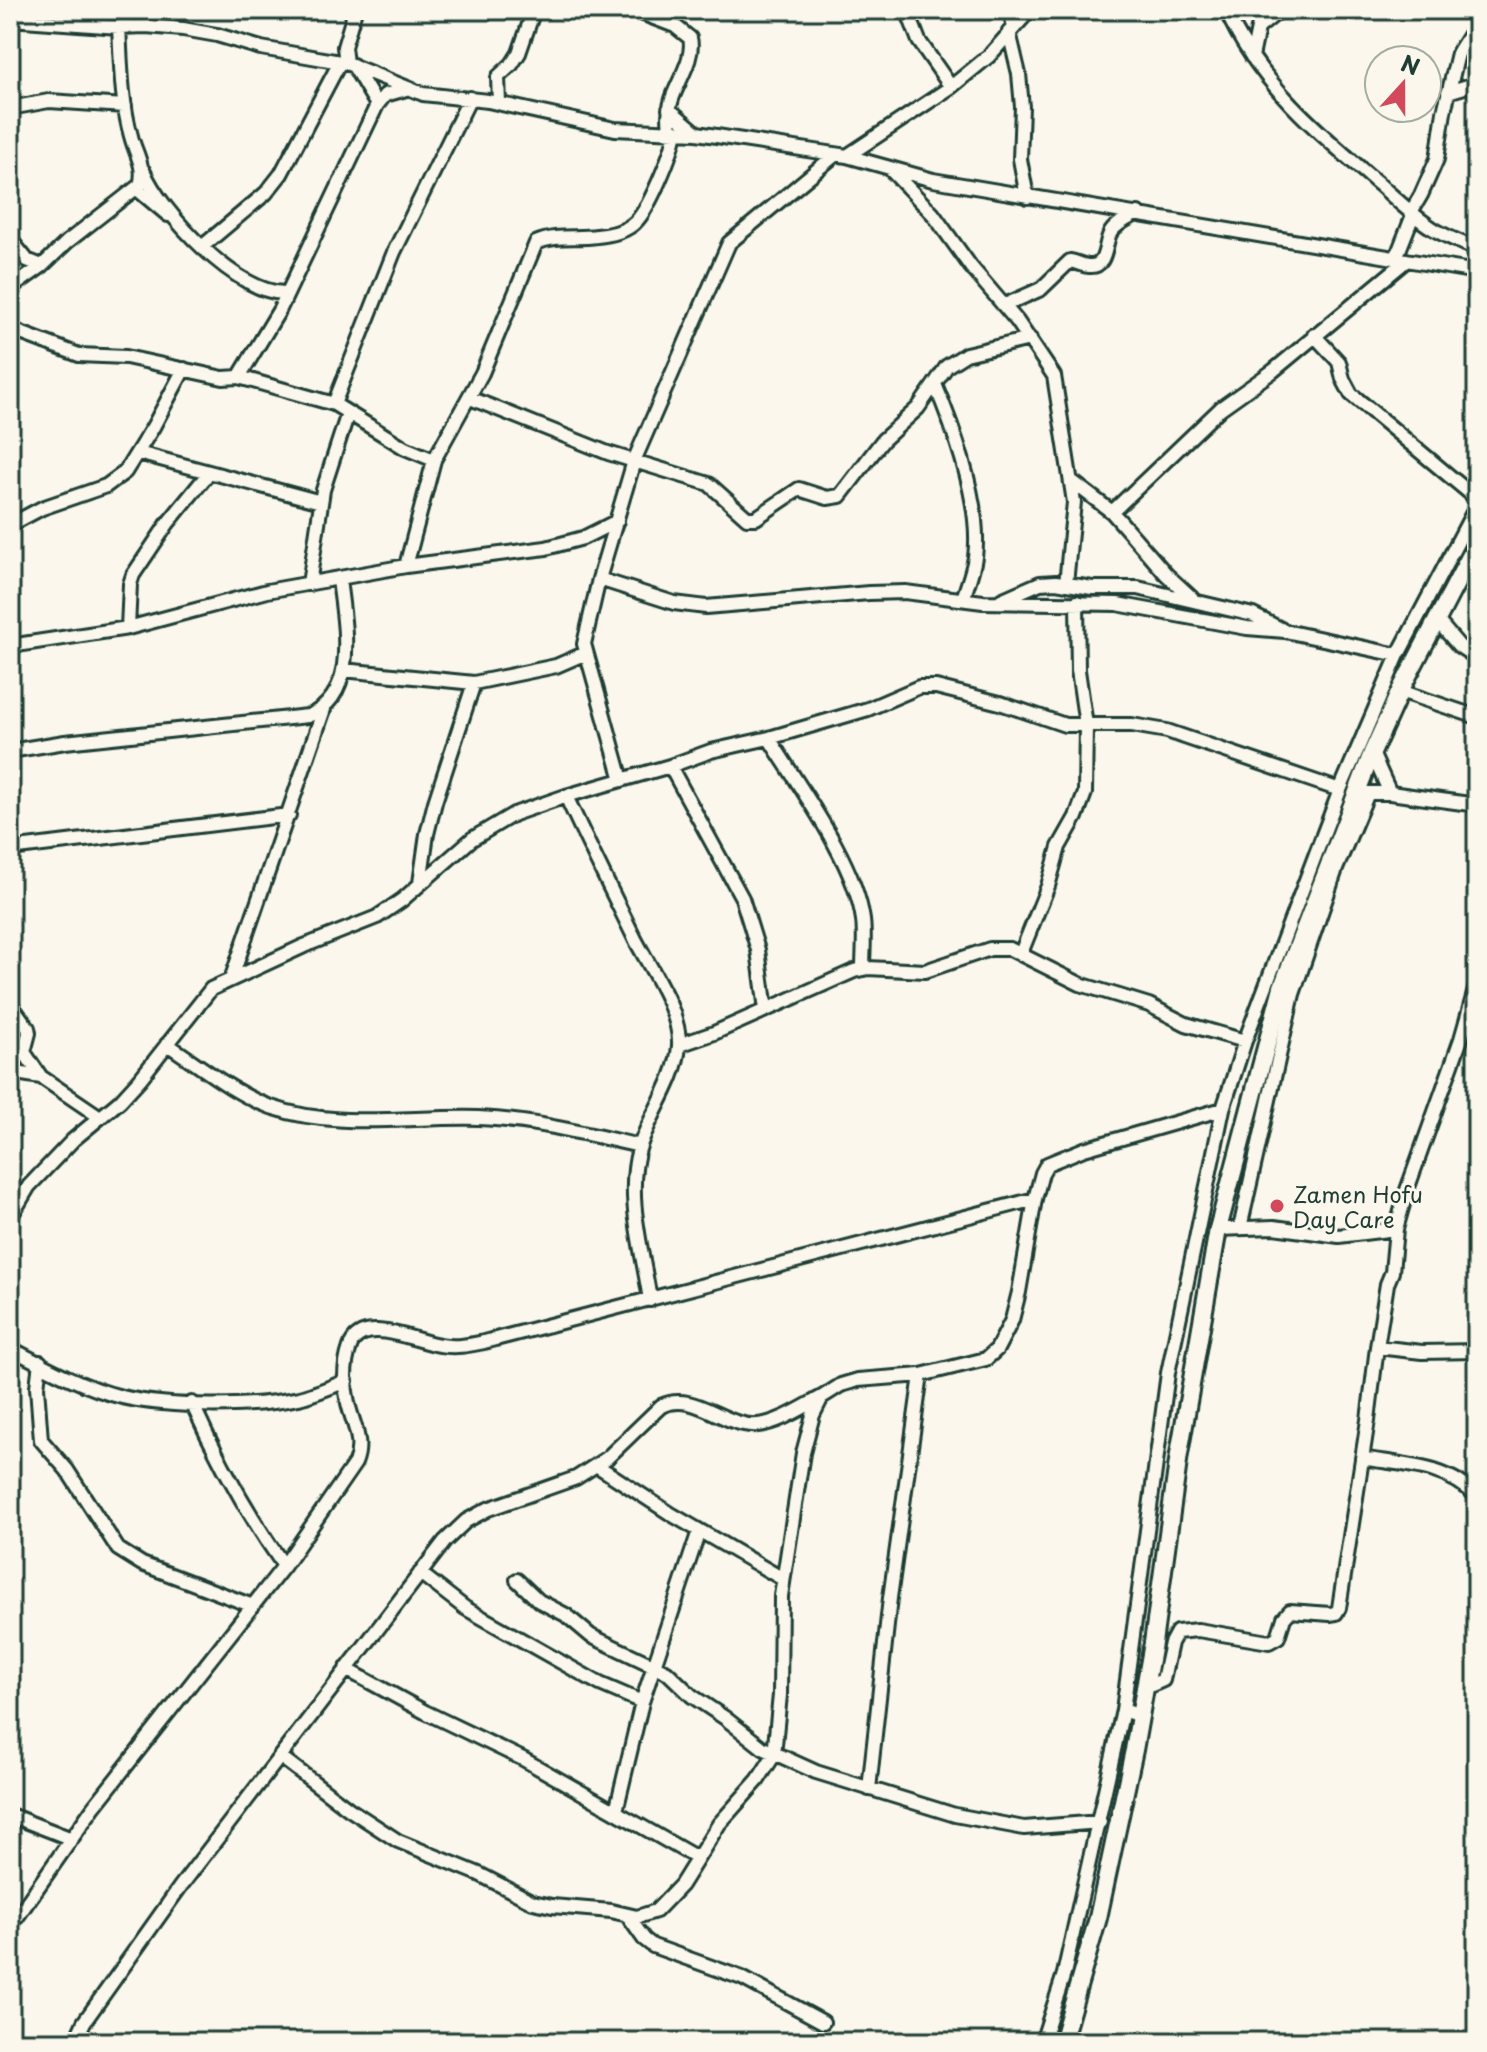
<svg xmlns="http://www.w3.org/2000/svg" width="1487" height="2052" viewBox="0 0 1487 2052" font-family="'Playpen Sans',sans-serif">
  <rect width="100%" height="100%" fill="#fbf7ec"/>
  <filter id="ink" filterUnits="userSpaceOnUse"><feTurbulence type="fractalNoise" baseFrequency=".0125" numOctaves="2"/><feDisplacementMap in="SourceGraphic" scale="16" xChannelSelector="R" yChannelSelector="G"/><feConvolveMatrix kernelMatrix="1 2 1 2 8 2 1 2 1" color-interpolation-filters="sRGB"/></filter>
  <g filter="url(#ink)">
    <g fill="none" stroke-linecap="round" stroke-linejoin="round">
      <!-- minor casing -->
      <g stroke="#1f3d34" stroke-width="18">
        <path id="minor" d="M118,10L130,26
          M633,10L675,26L690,38C695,57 678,81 672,99C668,110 669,120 670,131
          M907,10L919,41L951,87
          M1010,10L1014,28
          M1226,10C1257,82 1321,135 1380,185C1397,200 1413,216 1432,228C1446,237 1462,243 1477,249
          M10,19L119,27L146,26L183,29L217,35L261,48L346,63L423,94L488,101L615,129L697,133L847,156L933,180L1477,272
          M1009,32L1019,74L1022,107L1020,159L1027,197
          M1252,57L1258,28L1280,10
          M346,63L344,47L355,10
          M353,65L377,105
          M1448,92L1471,85L1477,79
          M499,103L498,77L512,64L519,53L534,10
          M10,108L49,101L125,106
          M669,109L697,133
          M847,156L951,87L989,56L1030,10
          M143,170C161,213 239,296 287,293
          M891,170L933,214L971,267L1017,321L1054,376L1074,502L1066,584
          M137,189L168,215
          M1411,212L1421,195L1437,159L1444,112L1458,53L1477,23
          M10,239L27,260L42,266
          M203,246L266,193L281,174L340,62
          M1396,258L1413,215
          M10,289L42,266L67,242L140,185C146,167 135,153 131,136C121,101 121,63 119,27
          M1005,305L1041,289L1070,261C1077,262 1083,266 1089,266C1108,268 1104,242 1111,232C1117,223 1129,218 1138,213
          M10,329L79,355L126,357L223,378L239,377L280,309L377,105L385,95L406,89
          M1314,335L1339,362L1343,379L1351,394L1477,499
          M239,377L334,404L405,448L434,460
          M935,384C955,432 982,505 975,557C973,571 967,586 963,599
          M470,398L608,453L709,484L747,518H756L799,489L827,498L840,496L883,440L918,408L947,366L966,354L1030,339
          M334,404L394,252L470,98
          M138,453L321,502
          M1073,482L1112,512L1166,574L1192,598
          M1112,512L1221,408L1273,371L1407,260
          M10,525L42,508L106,486L125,472L153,427L184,369
          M406,566L434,460L482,373L536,243C555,234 576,239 597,236C608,235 623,232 632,225C648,214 673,151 676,131
          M599,579L674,603L706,607L869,593L905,592L983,602L1117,604L1247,628L1285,631L1398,655
          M309,584L323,490L348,413
          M1001,600L1040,583L1056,582L1092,588H1138L1253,615L1283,630
          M1436,619L1459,646L1477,658
          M128,628L130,584L133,575L168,523L208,474
          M10,646L128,628L267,591L406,566L546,548L583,538L617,521
          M343,670L474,683L556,666L586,653
          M1400,691L1477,717
          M769,738C800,788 855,862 863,920C865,936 863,953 863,969
          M10,751L65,742L308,716C360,695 344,624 339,579
          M1372,753L1390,793
          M670,766L742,898L758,950L766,1010
          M622,780L584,644L599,579L634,461L729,243L835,155
          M1363,793H1390L1477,805
          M566,796C588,844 612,892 635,939C650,968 681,1012 679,1046C676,1082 649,1115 639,1149C625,1196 643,1252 650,1300
          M10,849L289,815
          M420,883L427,834L435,802L474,683
          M1021,953L1048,886L1059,847L1076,817L1085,793L1086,725L1078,670L1077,602
          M232,977L324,709
          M10,1003L28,1028L29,1033L24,1052L41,1077L100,1117
          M167,1044C199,1065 236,1095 271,1107C337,1130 410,1116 478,1118C533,1120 586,1134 640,1146
          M679,1045L714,1033L854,971L868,968L925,971L990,949H1010L1080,984L1149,1005L1186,1024L1245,1041
          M10,1072L41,1077
          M10,1218L29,1186L73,1140L120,1101L140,1079L211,989L304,946L377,917L402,900L472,839L514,814L566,796L670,766L711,751L769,738L868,709L919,687H936L1000,703L1065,725H1132L1167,731L1340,790
          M1240,1228L1293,994L1336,869L1368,793
          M1218,1229L1274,1227L1339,1236L1396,1229
          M1377,1347L1422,1352L1477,1351
          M10,1348C44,1366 84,1388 122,1397C171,1408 251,1408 299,1398C315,1394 331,1387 346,1381
          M40,1362L37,1387L41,1440L67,1470L118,1549L142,1564L253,1606
          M192,1403C218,1461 248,1514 284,1566
          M1362,1458C1402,1465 1448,1465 1477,1497
          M596,1465L671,1514L783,1579
          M420,1573L465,1608L600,1684L642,1702
          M517,1580L539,1601L566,1615L591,1636L667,1672L692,1696L725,1718L763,1748L816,1772L955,1815L1024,1828L1100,1822
          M346,1669L425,1712L523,1759L697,1858
          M1145,1688L1163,1680L1171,1643L1177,1632L1198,1630L1269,1642L1278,1637L1284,1618L1290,1611L1330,1614L1336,1613L1339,1608L1368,1420L1377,1347L1387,1284L1392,1272L1396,1229L1407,1190L1461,1039L1477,983
          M1140,1716L1123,1710L1168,1373L1223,1109L1245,1041L1340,790L1398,655L1477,505
          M282,1758L349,1809L398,1841L479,1874L533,1902L552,1906L611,1911L637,1917L656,1911L681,1885L719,1824L758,1780L774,1755L780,1695L781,1596L803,1453L813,1415L822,1397L841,1385L858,1380L921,1375L986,1359L997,1349L1012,1320L1019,1292L1035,1199L1042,1173L1047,1164L1084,1149L1223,1109
          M869,1789L890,1598L921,1375
          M616,1811L642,1702L699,1531
          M10,1815L72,1839
          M627,1915L644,1939L653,1946L742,1978L823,2022
          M10,1927L93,1808L284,1566L355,1463C364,1441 353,1425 348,1403C344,1385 344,1364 350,1347C361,1314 416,1342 440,1345C456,1348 469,1345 484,1342L1035,1199
          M75,2042L84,2022L180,1887L445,1541L466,1521L488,1509L576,1478L607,1458L661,1406C695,1390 724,1428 758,1425C779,1423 803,1407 822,1397
          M1042,2042L1064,1974L1123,1710"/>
      </g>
      <!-- major casing -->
      <g stroke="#1f3d34" stroke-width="22">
        <path id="major" d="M1062,2042L1098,1918L1134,1750L1153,1643L1179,1454L1218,1229L1282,987L1372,753L1400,691L1477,543"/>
      </g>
      <!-- minor -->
      <use href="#minor" stroke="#fbf7ec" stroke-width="12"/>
      <!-- major -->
      <use href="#major" stroke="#fbf7ec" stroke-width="16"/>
    </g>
  </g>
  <!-- markers -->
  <circle fill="#d1495b" stroke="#fbf7ec" stroke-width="3" cx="1277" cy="1206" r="8"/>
  <g text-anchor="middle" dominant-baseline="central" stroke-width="6" stroke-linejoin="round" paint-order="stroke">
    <!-- poi labels -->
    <g font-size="22" fill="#1f3d34" stroke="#fbf7ec" text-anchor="start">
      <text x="1293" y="1193">Zamen Hofu<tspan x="1293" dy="25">Day Care</tspan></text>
    </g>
  </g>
  <!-- margin -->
  <rect width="1487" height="2052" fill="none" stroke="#fbf7ec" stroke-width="40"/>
  <rect x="20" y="20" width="1447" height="2012" fill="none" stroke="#1f3d34" stroke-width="3" filter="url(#ink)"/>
  <!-- north arrow -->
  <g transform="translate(1403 84) rotate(21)"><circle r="38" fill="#fbf7ec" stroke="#a3ada2" stroke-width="2"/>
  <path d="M0-6L14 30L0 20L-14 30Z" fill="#d1495b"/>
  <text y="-12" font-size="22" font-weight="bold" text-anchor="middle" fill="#1f3d34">N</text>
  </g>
</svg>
